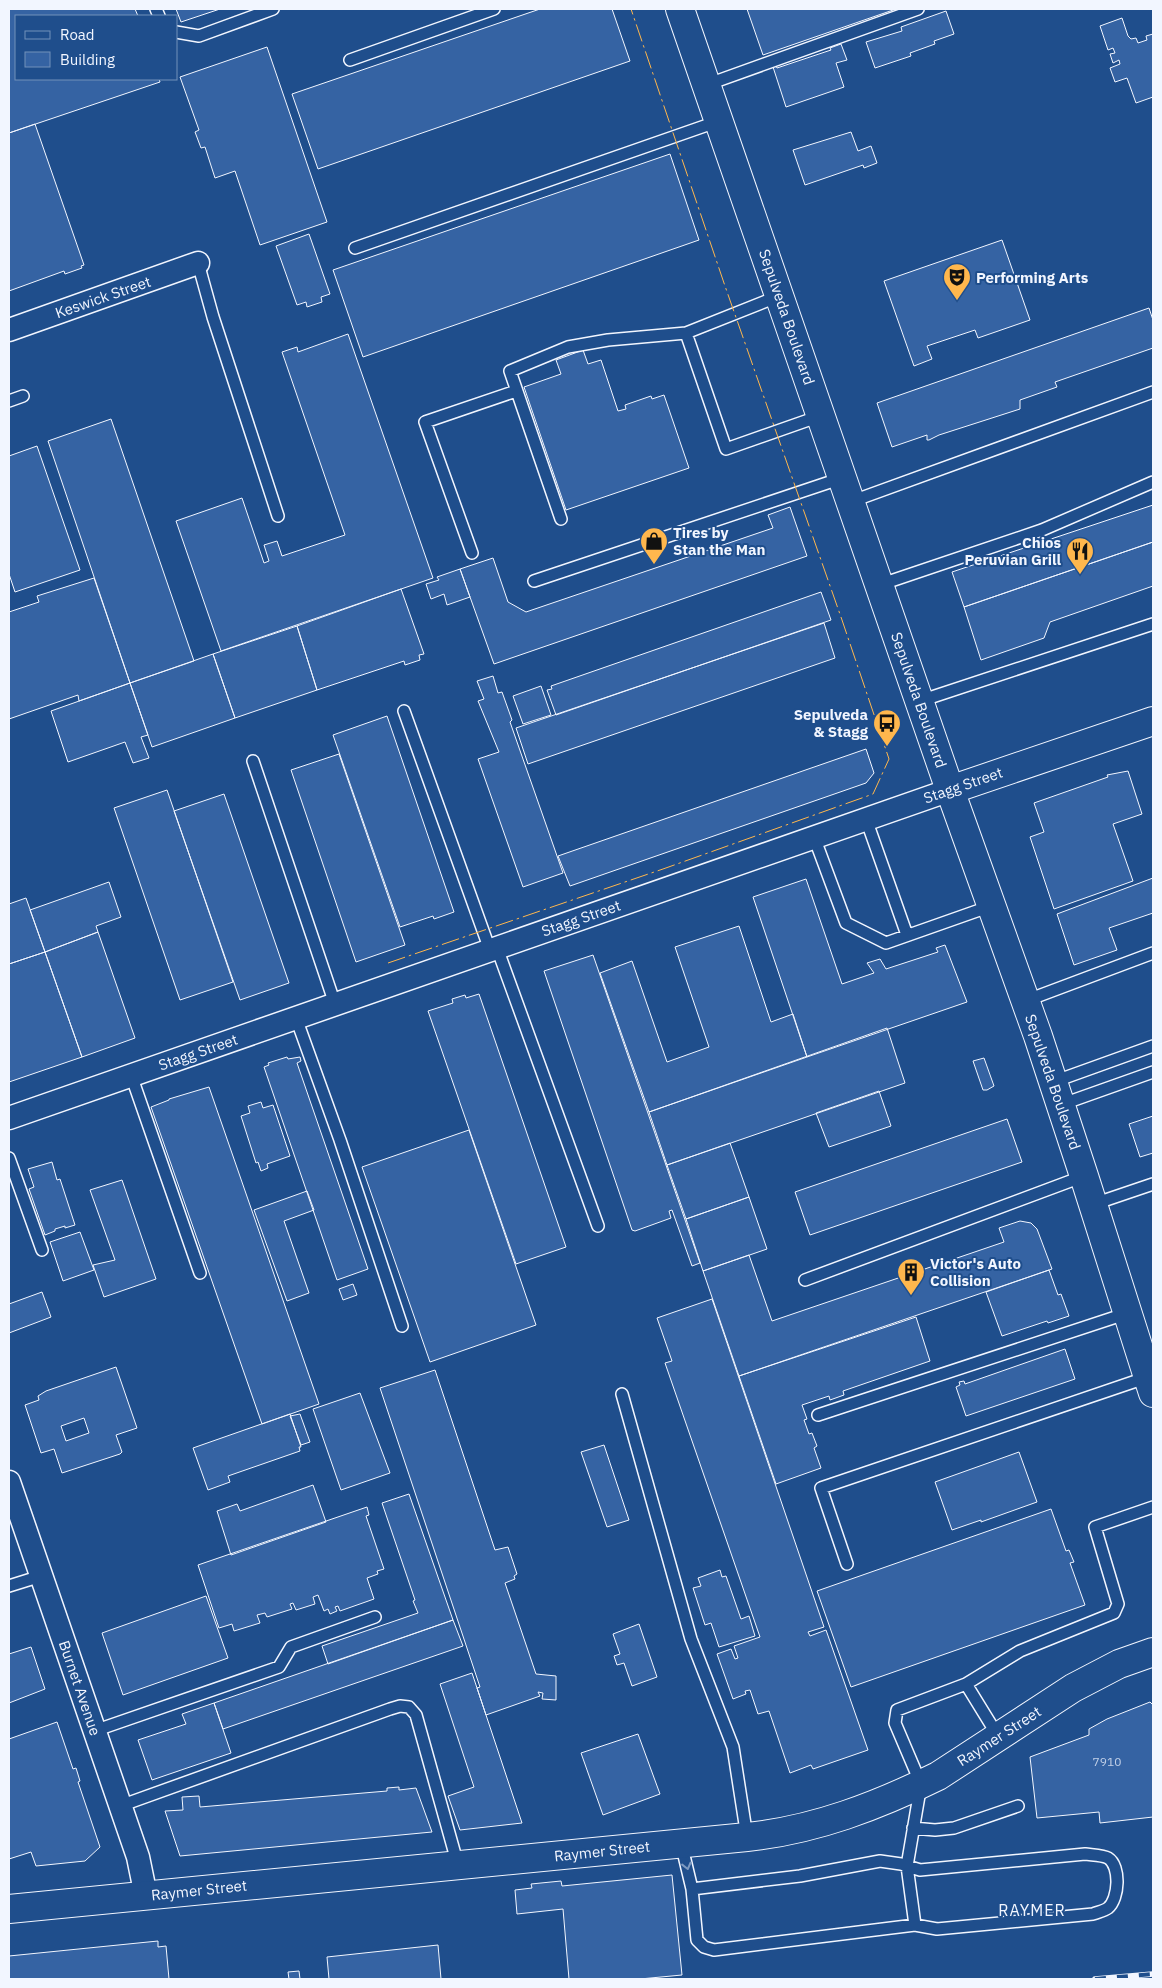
<svg xmlns="http://www.w3.org/2000/svg" width="1162" height="1988" viewBox="0 0 1162 1988" font-family="'IBM Plex Sans',sans-serif">
  <rect width="100%" height="100%" fill="#1f4e8c"/>
  <!-- building -->
  <path fill="#3563a3" stroke="#f2f6ff" fill-rule="evenodd" d="M9,9H135L138,16H16V79H159L160,82L9,133Z
    M176,9H220L181,22Z
    M540,9H612L630,61L318,169L292,94Z
    M747,9H896L763,55Z
    M946,11L954,34L934,41L935,44L910,53L911,56L875,68L866,42L902,31L901,27Z
    M1122,18L1128,36L1131,39L1136,38L1138,43L1147,40L1146,36L1153,34V97L1136,103L1127,78L1115,82L1110,68L1120,64L1119,60L1113,63L1110,54L1115,53L1113,48L1108,50L1100,26Z
    M841,44L847,60L836,63L844,87L786,107L773,67L776,66L777,68L831,50L830,48Z
    M267,47L327,222L260,245L235,171L215,178L205,147L201,148L195,132L199,130L180,77Z
    M35,124L84,265L81,266L82,268L65,274L64,271L9,291V133Z
    M851,132L858,151L871,146L877,163L864,168L863,165L805,185L793,150Z
    M670,154L699,240L363,357L333,270Z
    M309,234L330,294L321,297L322,302L307,307L306,302L297,305L276,246Z
    M1002,240L1030,320L978,338L975,330L927,346L932,359L914,366L884,281Z
    M1149,308L1153,320V348L1055,382L1057,387L1020,400V409L939,435L929,440H927V435L892,447L877,403Z
    M348,334L433,578L221,651L176,521L242,498L264,563L269,561L264,545L277,541L282,556L345,535L282,352L297,347L298,352Z
    M583,350L588,364L601,360L618,411L626,409L625,405L651,396L652,399L664,395L689,468L566,510L524,387L561,374L556,360Z
    M111,419L194,661L130,683L48,441Z
    M37,446L80,570L15,592L9,574V456Z
    M1153,505V542L964,607L952,572Z
    M790,507L807,556L494,664L460,569L493,558L508,602L526,612L773,528L768,515Z
    M1153,542V586L1050,622L1044,638L981,660L964,607Z
    M460,569L470,597L447,605L444,594L431,599L426,584L439,580L437,577Z
    M94,578L130,683L79,701L78,695L9,719V612L39,602L37,596Z
    M401,589L424,654L419,655L420,660L405,665L404,661L317,690L297,626Z
    M821,592L831,620L556,715L547,690L552,689L551,686Z
    M824,623L835,658L528,764L516,728Z
    M297,626L317,690L235,718L213,654Z
    M213,654L235,718L152,747L130,683Z
    M493,676L498,693L502,692L512,720L510,722L563,873L523,887L478,759L499,752L478,701L484,699L477,681Z
    M130,683L148,735L141,737L149,758L133,763L125,742L68,762L51,711Z
    M541,686L551,715L523,724L513,696Z
    M387,716L454,912L434,919L433,916L400,927L333,735Z
    M866,749L874,773L866,783L570,886L558,856Z
    M339,754L405,945L356,962L291,770Z
    M1128,771L1142,814L1113,824L1133,881L1054,909L1030,837L1044,832L1034,803L1108,777L1107,775Z
    M167,790L233,982L180,1000L114,808Z
    M224,794L289,983L240,1000L174,811Z
    M1153,878V913L1109,928L1117,950L1074,965L1057,914Z
    M806,879L842,984L874,973L867,963L880,959L886,969L938,952L936,948L945,945L967,1002L807,1057L753,897Z
    M109,882L121,917L96,926L98,932L45,952L30,910Z
    M26,898L45,952L9,964V904Z
    M739,926L771,1022L793,1014L807,1057L649,1112L600,973L632,961L667,1062L709,1047L675,947Z
    M98,932L135,1038L82,1057L45,952Z
    M45,952L82,1057L9,1082V964Z
    M593,955L700,1263L692,1266L672,1210L669,1211L671,1218L635,1231L632,1230L544,971Z
    M479,994L566,1247L516,1264L428,1011L453,1003L452,999L465,995L466,998Z
    M887,1028L905,1083L667,1165L649,1112Z
    M287,1057L288,1059L300,1057L301,1061L297,1063L368,1269L337,1280L264,1067L269,1065L268,1063Z
    M984,1058L994,1086L987,1090H983L973,1061Z
    M209,1087L319,1404L262,1424L151,1107L169,1100V1099Z
    M879,1091L891,1126L829,1147L816,1113Z
    M261,1102L263,1108L273,1105L290,1156L267,1164L268,1168L261,1171L258,1162L256,1163L241,1116L250,1113L248,1106Z
    M1153,1116V1153L1140,1157L1129,1124Z
    M1007,1119L1022,1162L810,1235L795,1192Z
    M469,1130L536,1325L430,1362L362,1167Z
    M730,1143L749,1197L686,1219L667,1165Z
    M52,1162L57,1180L60,1179L75,1225L65,1228V1226L55,1229V1231L45,1235L29,1189L34,1187L28,1169Z
    M122,1180L156,1279L104,1297L93,1265L115,1260L90,1190Z
    M307,1191L314,1210L284,1221L309,1293L287,1301L254,1210Z
    M749,1197L767,1249L703,1271L686,1219Z
    M1020,1221L1031,1223L1037,1229L1052,1269L739,1376L703,1271L749,1255L772,1321L1004,1242L999,1228Z
    M80,1232L94,1270L63,1281L50,1242Z
    M1049,1270L1058,1295L1061,1294L1069,1316L1048,1323L1047,1321L1002,1336L986,1292Z
    M353,1284L357,1295L343,1300L339,1289Z
    M42,1292L51,1317L9,1333V1304Z
    M712,1299L824,1627L808,1632L810,1636L826,1630L868,1750L813,1769L811,1765L790,1773L769,1711L758,1714L750,1690L745,1691L746,1694L733,1699L717,1654L731,1649L735,1659L738,1658L734,1646L760,1637L665,1363L672,1361L657,1318Z
    M916,1317L930,1361L843,1391L844,1395L830,1400L829,1396L802,1405L807,1419L804,1420L809,1434L812,1433L817,1446L814,1448L821,1468L776,1484L739,1376Z
    M1065,1349L1075,1379L966,1416L956,1387L960,1385L959,1382L964,1381L965,1384Z
    M116,1367L137,1428L116,1435L122,1452L120,1454L62,1473L54,1449L41,1453L25,1405L39,1400L38,1396L46,1391ZM84,1418L89,1433L66,1441L61,1426Z
    M435,1370L495,1550L508,1547L517,1574L514,1576L515,1579L505,1583L536,1674L556,1676V1700L542,1699L543,1693L538,1692L540,1696L486,1715L477,1688L480,1687L380,1388Z
    M360,1393L390,1473L341,1490L313,1409Z
    M290,1414L301,1447H299L300,1451L228,1476L230,1482L208,1490L193,1448Z
    M300,1414L310,1442L301,1445L290,1416Z
    M604,1445L629,1520L607,1527L581,1452Z
    M1019,1452L1037,1502L981,1522V1520L952,1530L935,1482Z
    M313,1485L326,1522L231,1555L217,1511L237,1504L240,1511Z
    M409,1494L453,1620L328,1664L322,1646L418,1613L413,1601L415,1600L382,1503Z
    M367,1507L369,1515L366,1516L384,1569L377,1571L378,1574L367,1578L374,1599L340,1611L338,1606L335,1607L337,1611L330,1614L328,1609L324,1611L318,1595L313,1597L315,1604L296,1610L293,1603L290,1604L292,1609L267,1617L265,1613L257,1615L260,1623L234,1631L232,1624L219,1628L198,1565Z
    M1051,1509L1066,1551L1069,1550L1074,1562L1070,1563L1085,1605L851,1687L817,1591Z
    M720,1570L722,1577L726,1576L741,1619L749,1616L755,1636L719,1647L711,1623L705,1625L693,1588L701,1586L698,1578Z
    M206,1596L228,1658L123,1695L102,1633Z
    M453,1620L463,1646L223,1729L214,1703Z
    M639,1624L657,1677L632,1686L624,1663L617,1665L614,1656L620,1654L613,1634Z
    M31,1647L45,1689L9,1703V1654Z
    M472,1673L522,1823L460,1830L448,1796L474,1787L440,1684Z
    M1150,1702L1153,1705V1817L1100,1823L1099,1812L1037,1818L1030,1757L1089,1735V1729L1107,1719Z
    M214,1703L231,1753L152,1780L138,1740L186,1724L182,1714Z
    M57,1722L73,1769L76,1768L80,1781L78,1782L100,1847L85,1861L36,1866L31,1852L9,1859V1739Z
    M638,1734L660,1794L603,1815L581,1753Z
    M399,1787V1790L416,1788L432,1832L180,1856L165,1811L183,1810L182,1797L199,1796L200,1807L387,1791V1788Z
    M672,1875L682,1975L640,1979H569L563,1909L517,1914L515,1890L532,1888L531,1884L561,1881L562,1886Z
    M158,1941V1947L166,1946L169,1979H9V1956Z
    M438,1945L441,1979H329L327,1957Z
    M299,1971L300,1979H289L288,1972Z"/>
  <g fill="none" stroke-linecap="round" stroke-linejoin="round">
    <!-- lane casing -->
    <g stroke="#f2f6ff" stroke-width="14">
      <path id="lane" d="M156,9L159,16
        M176,32L199,36L273,9
        M350,60L494,9
        M706,85L918,9
        M355,248L719,121
        M198,263L213,317L278,516
        M779,296L686,333L726,449L820,416
        M9,401L23,396
        M850,502L1153,392
        M561,519L510,371L568,347L608,340L686,333
        M472,553L425,422L516,391
        M534,581L842,478
        M879,585L1042,530L1153,482
        M920,701L1153,624
        M404,711L490,950
        M253,761L335,1004
        M866,819L907,935
        M814,837L846,923L886,943L991,906
        M497,948L598,1226
        M1025,1001L1153,953
        M296,1018L340,1140L402,1326
        M131,1075L200,1273
        M1053,1082L1153,1046
        M1060,1105L1153,1072
        M9,1158L42,1250
        M1094,1204L1153,1184
        M805,1280L1084,1176
        M622,1394L691,1639L733,1747L747,1837
        M818,1415L1128,1313
        M847,1564L821,1488L1148,1377
        M9,1586L41,1576
        M966,1684L998,1736
        M94,1731L279,1667L291,1647L375,1617
        M120,1806L390,1709L400,1706L409,1707L416,1715L458,1865
        M913,1828L935,1830L954,1828L1018,1806
        M681,1843L692,1889
        M1085,1854C1092,1855 1103,1855 1108,1858C1121,1866 1119,1899 1108,1908C1104,1911 1098,1912 1093,1914L937,1929L915,1925L714,1950L704,1947L697,1940L692,1889L800,1876L880,1861L901,1864L920,1870Z
        M915,1925L907,1866L921,1784L895,1723L897,1710L966,1684L1020,1651L1114,1613L1118,1604L1095,1527L1153,1507"/>
    </g>
    <!-- street casing -->
    <g stroke="#f2f6ff" stroke-width="25">
      <path id="street" d="M9,330L198,263
        M9,1118L950,790
        M9,1482L138,1857L146,1896"/>
    </g>
    <!-- secondary casing -->
    <g stroke="#f2f6ff" stroke-width="30">
      <path id="secondary" d="M950,790L1153,721
        M9,1909L747,1837C815,1830 877,1806 938,1776L1073,1688L1119,1664L1153,1652"/>
    </g>
    <!-- primary casing -->
    <g stroke="#f2f6ff" stroke-width="30">
      <path id="primary" d="M680,9L950,790L1038,1036L1084,1176L1153,1393"/>
    </g>
    <!-- lane -->
    <use href="#lane" stroke="#1f4e8c" stroke-width="11"/>
    <!-- street -->
    <use href="#street" stroke="#1f4e8c" stroke-width="22"/>
    <!-- secondary -->
    <use href="#secondary" stroke="#1f4e8c" stroke-width="28"/>
    <!-- primary -->
    <use href="#primary" stroke="#1f4e8c" stroke-width="28"/>
    <!-- rail casing -->
    <g stroke="#f2f6ff" stroke-width="5.5">
      <path id="rail" d="M1095,1979L1153,1974"/>
    </g>
    <!-- rail -->
    <use href="#rail" stroke="#1f4e8c" stroke-width="4" stroke-dasharray="11" stroke-linecap="butt"/>
    <!-- power -->
    <path stroke="#ffb74d" stroke-width="1" stroke-dasharray="18 4 2.5 4" stroke-linecap="butt" d="M388,963L663,869L873,794L889,759L842,620L725,286L631,9"/>
  </g>
  <!-- one-way arrows -->
  <defs><path id="oneway-chevron" d="M-2-3.5L2.5 0L-2 3.5" fill="none" stroke-width="1.6" stroke-linecap="round" stroke-linejoin="round" transform="scale(1.25)"/></defs>
  <use stroke="#7e9ac0" href="#oneway-chevron" transform="translate(687 1866) rotate(76)"/>
  <!-- icons -->
  <defs>
    <g id="theatre-pin" transform="scale(1.4375)"><path d="M0 17L-7.5 6A9.5 9.5 0 1 1 7.5 6Z" fill="#ffb74d" stroke="#1f4e8c"/><path d="M-5-5.5Q0-4 5-5.5V0Q5 5 0 6Q-5 5-5 0ZM-3.3-2.5H-1v1.5H-3.3ZM1-2.5H3.3v1.5H1ZM-2.8 1Q0 5.5 2.8 1Z" fill="#111"/></g>
    <g id="shop-pin" transform="scale(1.4375)"><path d="M0 17L-7.5 6A9.5 9.5 0 1 1 7.5 6Z" fill="#ffb74d" stroke="#1f4e8c"/><path d="M-5-2.5h2.3a2.7 3.5 0 0 1 5.4 0H5L5.5 6h-11ZM-1.5-2.5h3a1.5 2.3 0 0 0-3 0Z" fill="#111"/></g>
    <g id="restaurant-pin" transform="scale(1.4375)"><path d="M0 17L-7.5 6A9.5 9.5 0 1 1 7.5 6Z" fill="#ffb74d" stroke="#1f4e8c"/><path d="M-5-6h1v4h1v-4h1v4h1v-4h1v5L-1.5 .5V6h-2V.5L-5-1ZM5-6V6H3V1.5H1.5Q1.5-4 5-6Z" fill="#111"/></g>
    <g id="bus-pin" transform="scale(1.4375)"><path d="M0 17L-7.5 6A9.5 9.5 0 1 1 7.5 6Z" fill="#ffb74d" stroke="#1f4e8c"/><path d="M-5-6H5V4H4V6H2V4H-2V6H-4V4H-5ZM-3.5-4V0h7V-4ZM-3.5 1.2v1.5H-2V1.2ZM2 1.2v1.5H3.5V1.2Z" fill="#111"/></g>
    <g id="building-pin" transform="scale(1.4375)"><path d="M0 17L-7.5 6A9.5 9.5 0 1 1 7.5 6Z" fill="#ffb74d" stroke="#1f4e8c"/><path d="M-4-6H4V6H1V3H-1V6H-4ZM-2.5-4.3h1.7v1.8h-1.7ZM.8-4.3h1.7v1.8H.8ZM-2.5-1h1.7V.8h-1.7ZM.8-1h1.7V.8H.8Z" fill="#111"/></g>
  </defs>
  <g fill-rule="evenodd">
    <use href="#theatre-pin" x="957" y="277"/>
    <use href="#shop-pin" x="654" y="541"/>
    <use href="#restaurant-pin" x="1080" y="551"/>
    <use href="#bus-pin" x="887" y="723"/>
    <use href="#building-pin" x="911" y="1272"/>
  </g>
  <g text-anchor="middle" dominant-baseline="central" stroke-width="4" stroke-linejoin="round" paint-order="stroke">
    <!-- number labels -->
    <g font-size="12" fill="#c3d1e8">
      <text x="1107" y="1761">7910</text>
    </g>
    <!-- poi labels -->
    <g font-size="15" font-weight="bold" fill="#f2f6ff" stroke="#1f4e8c" text-anchor="start">
      <text x="976" y="277">Performing Arts</text>
      <text x="673" y="532">Tires by<tspan x="673" dy="17">Stan the Man</tspan></text>
      <text x="1061" y="542" text-anchor="end">Chios<tspan x="1061" dy="17">Peruvian Grill</tspan></text>
      <text x="868" y="714" text-anchor="end">Sepulveda<tspan x="868" dy="17">&amp; Stagg</tspan></text>
      <text x="930" y="1263">Victor's Auto<tspan x="930" dy="17">Collision</tspan></text>
    </g>
    <!-- street labels -->
    <g font-size="15" fill="#f2f6ff" stroke="#1f4e8c">
      <text transform="translate(103 297) rotate(-19)">Keswick Street</text>
      <text transform="translate(787 317) rotate(71)">Sepulveda Boulevard</text>
      <text transform="translate(919 700) rotate(71)">Sepulveda Boulevard</text>
      <text transform="translate(963 785) rotate(-19)">Stagg Street</text>
      <text transform="translate(581 918) rotate(-19)">Stagg Street</text>
      <text transform="translate(198 1052) rotate(-19)">Stagg Street</text>
      <text transform="translate(1053 1082) rotate(71)">Sepulveda Boulevard</text>
      <text transform="translate(80 1688) rotate(71)">Burnet Avenue</text>
      <text transform="translate(999 1736) rotate(-33)">Raymer Street</text>
      <text transform="translate(602 1851) rotate(-6)">Raymer Street</text>
      <text transform="translate(199 1890) rotate(-6)">Raymer Street</text>
    </g>
    <!-- neighbourhood labels -->
    <g font-size="16" letter-spacing="1" fill="#f2f6ff" stroke="#1f4e8c">
      <text x="1032" y="1910">RAYMER</text>
    </g>
  </g>
  <!-- border -->
  <rect width="1162" height="1988" fill="none" stroke="#f2f6ff" stroke-width="20"/>
  <!-- legend -->
  <rect x="15" y="15" width="162" height="65" fill="#1f4e8c" stroke="#7391ba"/>
  <rect x="25" y="31" width="25" height="8" fill="#1f4e8c" stroke="#7391ba"/>
  <text x="60" y="40" font-size="15" fill="#f2f6ff">Road</text>
  <rect x="25" y="52" width="25" height="15" fill="#3563a3" stroke="#7391ba"/>
  <text x="60" y="65" font-size="15" fill="#f2f6ff">Building</text>
</svg>
